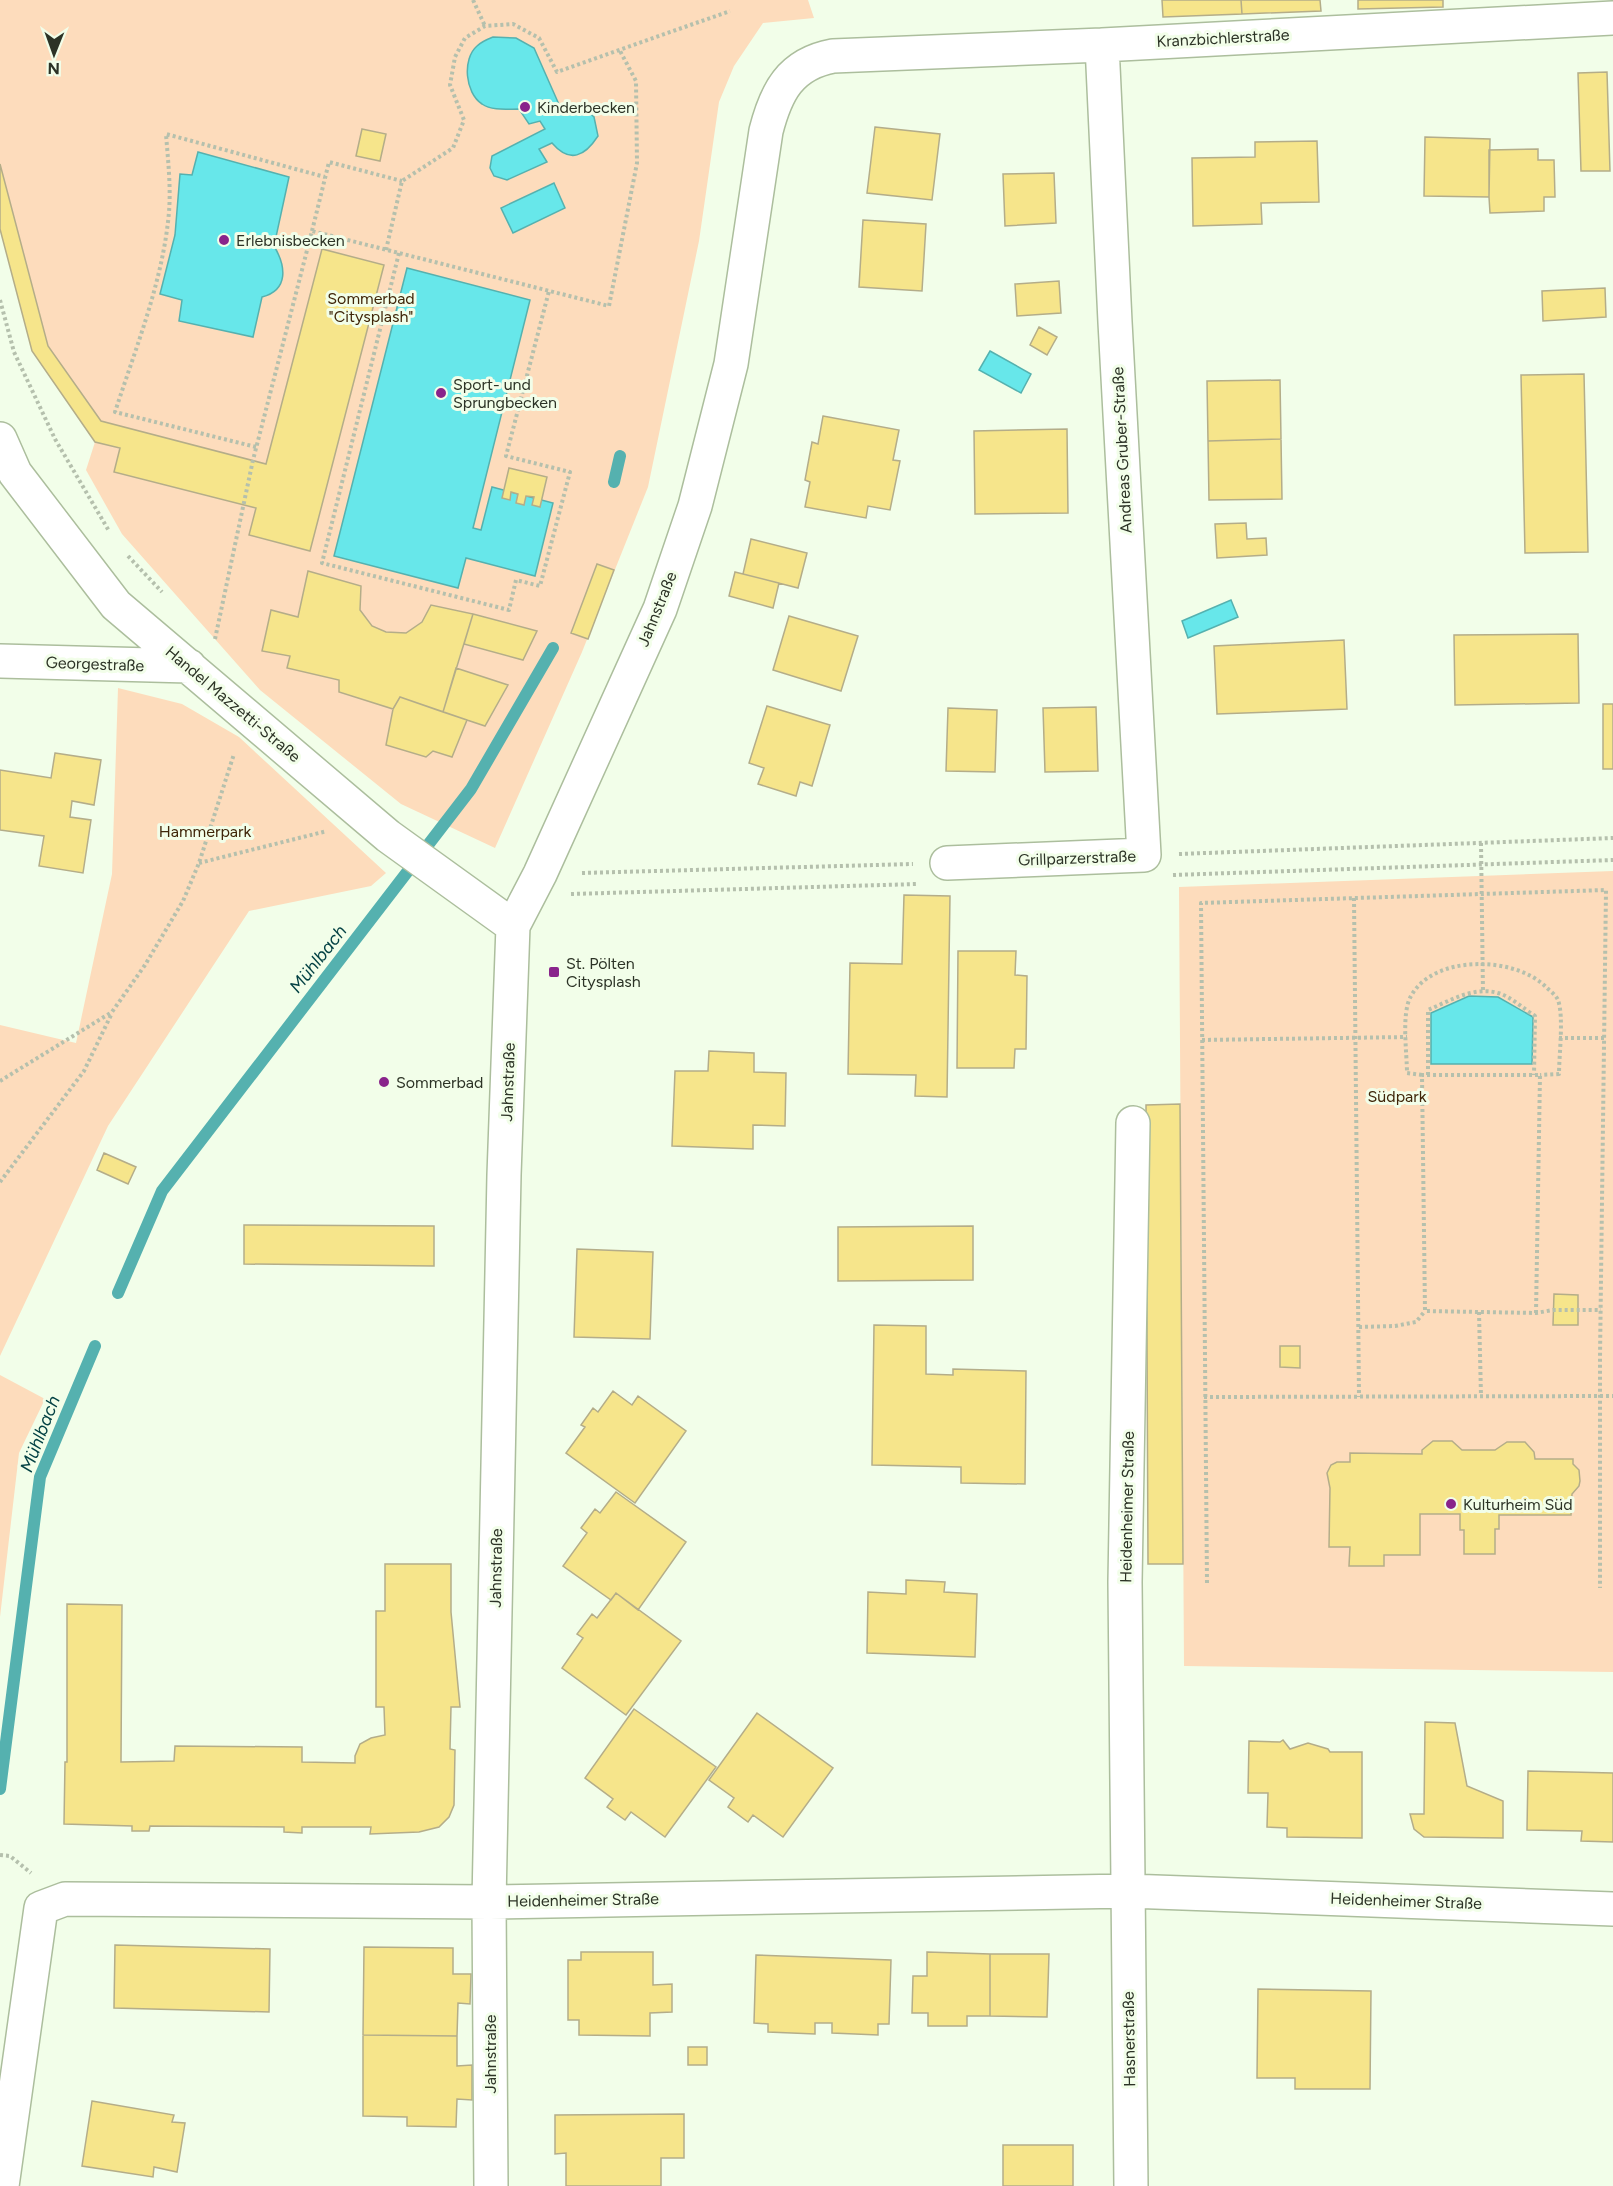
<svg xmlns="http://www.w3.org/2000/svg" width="1613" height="2186" viewBox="0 0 1613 2186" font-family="Figtree,sans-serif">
  <rect width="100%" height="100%" fill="#f2fee9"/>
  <!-- green -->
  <path fill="#fddcbc" d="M0,0H808L814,18L763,23L734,66L719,102L699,241L648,487L582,652L495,848L401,804L260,690L122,534L86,470L95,442L32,351L0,229Z
    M118,688L182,704L239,737L386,873L371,886L249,911L108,1126L0,1356V1025L76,1043L112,874Z
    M1613,871V1672L1184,1666L1179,887Z
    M0,1375L45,1399L19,1453L0,1617Z"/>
  <!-- water -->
  <path fill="#67e7ea" stroke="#55b1af" stroke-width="1.5" d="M493,37L516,38L534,48L561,109L581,105L594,117L598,136C585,156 570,164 552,143L539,149L547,162L507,180L494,176L490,168L492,156L545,129L540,121L529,124L519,109C507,109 492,111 482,104C465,93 462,59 477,46C481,42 488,39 493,37Z
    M198,152L289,177L274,246C286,266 289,290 262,297L253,337L179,321L182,300L160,294L175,235L180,174L192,175Z
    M554,183L565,208L513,233L501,208Z
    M407,268L530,300L473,528L481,530L492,487L553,503L535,576L466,558L458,588L334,556Z
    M990,351L1031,374L1021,393L979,370Z
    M1231,600L1238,617L1188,638L1182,621Z
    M1469,996L1498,997L1533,1017L1532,1064H1431V1013Z"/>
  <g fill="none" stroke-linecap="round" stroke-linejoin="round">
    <!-- stream -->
    <path stroke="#55b1af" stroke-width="12" d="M614,482L620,456
      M118,1293L162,1191L471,789L553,648
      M0,1789L40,1477L95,1346"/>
  </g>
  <!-- building -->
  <path fill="#f6e58b" stroke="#b4ad89" stroke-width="1.5" d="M1162,0H1241L1242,14L1163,17Z
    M1241,0H1320L1321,11L1242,14Z
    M1358,0H1443V7L1358,9Z
    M1607,72L1610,171H1581L1578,73Z
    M875,127L940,134L932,200L867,193Z
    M362,129L386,134L380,161L356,156Z
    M1425,137L1490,139L1489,197L1424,196Z
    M1317,141L1319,202L1261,203L1262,224L1193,226L1192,158L1255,157V142Z
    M1538,149V160H1554L1555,197H1544V211L1490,213L1489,197V150Z
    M0,164L48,346L101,421L266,464L322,249L384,265L310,551L249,535L256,508L114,472L120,448L95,442L32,351L0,229Z
    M1054,173L1056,223L1005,226L1003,174Z
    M863,220L926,224L922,291L859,287Z
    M1059,281L1061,313L1017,316L1015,284Z
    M1605,288L1606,317L1543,321L1542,291Z
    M1039,327L1057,337L1047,355L1030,345Z
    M1584,374L1588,552L1525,553L1521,375Z
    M1280,380L1281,439L1208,441L1207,381Z
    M823,416L899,430L893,460L900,461L890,510L868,506L866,518L805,507L810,482L805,480L812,442L818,444Z
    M1067,429L1068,513L975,514L974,431Z
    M1281,439L1282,499L1209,500L1208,441Z
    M509,468L547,477L540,507L532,505L534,497L526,496L524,505L516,503L518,494L511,492L510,500L502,498Z
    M1246,523L1247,539L1266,538L1267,555L1217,558L1215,524Z
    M751,539L807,553L798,588L743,574Z
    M597,564L614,570L588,639L571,633Z
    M308,571L361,586L360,610L372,626L386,632L406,633L422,622L431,605L473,614L443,712L400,697L393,709L339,692V680L287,668L290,656L262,651L271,610L298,617Z
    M735,572L779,583L773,608L729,596Z
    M473,614L537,631L523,660L464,644Z
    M789,616L858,636L841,691L773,670Z
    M1578,634L1579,703L1455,705L1454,635Z
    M1344,640L1347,709L1217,714L1214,646Z
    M456,668L508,685L485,726L443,712Z
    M400,697L467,720L452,757L433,751L426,757L386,745L393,709Z
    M1603,704H1613V769H1603Z
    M767,706L830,725L812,786L800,782L796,796L758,784L764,768L749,763Z
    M1096,707L1098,771L1045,772L1043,708Z
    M948,708L997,710L995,772L946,771Z
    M55,753L101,760L94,805L72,801L70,817L91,820L83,873L39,866L44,836L0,830V770L51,778Z
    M904,895L950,896L947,1097L915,1096L916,1075L848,1074L850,963L902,964Z
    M958,951H1016L1015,975L1027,976L1026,1049H1015L1014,1068H957Z
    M709,1051L754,1053V1072L786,1073L785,1126L753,1125V1149L672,1146L675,1071H708Z
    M1180,1104L1183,1564H1148L1146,1105Z
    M104,1153L136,1167L128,1184L97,1170Z
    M244,1225L434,1226V1266L244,1264Z
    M973,1226V1280L838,1281V1227Z
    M577,1249L653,1252L650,1339L574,1337Z
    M1554,1294L1578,1295V1325H1553Z
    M874,1325L926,1326V1374L953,1375V1369L1026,1371L1025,1484L961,1483V1467L872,1465Z
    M1280,1346H1300V1368L1280,1367Z
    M613,1391L632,1405L638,1396L686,1431L635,1503L566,1453L585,1427L581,1425L593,1408L598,1412Z
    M1433,1441H1452L1462,1450H1495L1507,1442H1525L1534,1452L1535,1459H1573V1464L1579,1470L1580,1481L1579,1486L1572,1494L1571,1515H1499V1529H1495V1554H1464V1530H1460V1514H1420V1555H1384V1566H1349L1350,1547H1329L1330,1488L1327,1473L1331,1465L1337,1462H1350V1453L1422,1454V1450Z
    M616,1492L686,1542L638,1610L616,1593L611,1600L563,1566L587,1533L581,1528L595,1509L600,1513Z
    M385,1564H451V1612L460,1707H451L450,1749L455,1750L454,1805L449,1817L439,1827L419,1832L370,1834L371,1827H302V1833L284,1832V1827L150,1826L149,1831H132V1826L64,1824L65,1762H67V1604L122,1605L121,1762L174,1761L175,1746L302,1747V1762L355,1763V1756L360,1744L371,1738L385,1735L384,1707H376V1611H385Z
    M906,1580L945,1582L944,1592L977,1594L975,1657L867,1653L868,1592L906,1594Z
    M616,1593L681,1641L626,1715L562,1668L583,1638L577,1634L592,1614L597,1618Z
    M634,1709L716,1767L665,1837L631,1812L625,1820L607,1807L613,1799L585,1778Z
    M757,1713L833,1768L783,1837L753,1815L748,1822L728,1807L734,1798L709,1780Z
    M1425,1722L1455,1723L1467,1786L1503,1801V1838L1424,1837L1414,1829L1410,1814H1424Z
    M1283,1740L1290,1749L1308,1743L1328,1749L1330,1752H1362V1838L1287,1837V1828L1267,1827L1268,1793H1248L1249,1741L1280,1742Z
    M1528,1771L1613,1773V1842L1581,1841L1582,1831L1527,1830Z
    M115,1945L270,1949L269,2012L114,2008Z
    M364,1947L453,1948V1974H471L470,2004L458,2003L457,2036L363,2035Z
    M581,1952H653V1985L672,1984V2012L650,2013V2036L579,2035V2020H568V1960H581Z
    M927,1952L990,1954V2016H967V2026H928V2013H912L913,1976H927Z
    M990,1954H1049L1047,2017L990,2016Z
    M756,1955L891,1960L889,2024H878V2035L832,2033V2023H815V2034L768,2032V2024L754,2023Z
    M1258,1989L1371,1991L1370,2089H1295V2078H1257Z
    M363,2035L457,2036V2066L472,2065V2100L457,2099L456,2127L407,2126V2117L363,2116Z
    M688,2047H707V2065H688Z
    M92,2101L174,2115L172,2122L185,2123L177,2172L154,2167L153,2177L82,2166Z
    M684,2114V2158H661V2186H566V2153L555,2154V2115Z
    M1003,2145H1073V2186H1003Z"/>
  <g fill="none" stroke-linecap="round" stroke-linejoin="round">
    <!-- minor casing -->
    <g stroke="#acbe9d" stroke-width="36">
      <path id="minor" d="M0,439L15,473L116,605L388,836L513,926
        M0,661L189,666
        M947,863L1144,855L1115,322L1102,45
        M2,2186L41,1908L65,1899L489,1902L1128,1891L1613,1909
        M491,2186L489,1902L504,1175L513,926L540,874L660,609L695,506L731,364L766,131C776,92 790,64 833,56L1102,45L1613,18
        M1131,2186L1125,1582L1133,1123"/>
    </g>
    <!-- path -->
    <path stroke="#b5c0ad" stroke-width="4" stroke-dasharray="3 3" stroke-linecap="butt" d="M473,0L485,26
      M312,231L329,162L402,181
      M386,250L402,181L453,148L464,120L450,85L455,57L465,38L485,26L513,24L539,38L557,72L730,11
      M399,253L322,563L509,610L516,580L540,586L570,472L506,456L549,291
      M0,300L14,352L55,439L109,531
      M256,447L115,412C136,347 163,281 169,212C171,187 168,160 166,134L325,177
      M128,556L162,592
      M215,639L253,460L312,231L609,306L637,163L636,81L619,49
      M1481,843L1483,992
      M1179,854L1613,838
      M199,863L327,831
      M582,873L913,864
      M1173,875L1613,860
      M571,894L917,884
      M1354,898L1359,1397
      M1559,1038H1605
      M1202,1040L1407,1037
      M1422,1075L1407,1073C1407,1053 1401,1013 1411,996C1434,954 1515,956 1546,987C1550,991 1556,995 1558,1000C1564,1017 1559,1055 1559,1074L1540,1075
      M1428,1075V1010C1449,1001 1474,986 1498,993C1510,996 1524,1009 1535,1016L1534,1075
      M0,1081L112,1012L145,965L183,901L199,863L234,754
      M0,1182L84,1071L112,1013
      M1479,1312L1481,1396
      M1536,1313L1540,1075H1422L1425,1311L1536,1313L1553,1310H1601
      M1359,1327L1395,1326L1416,1322L1425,1311
      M1204,1397L1613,1396
      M1207,1583L1201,903L1606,890L1600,1357V1588
      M0,1855L10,1856L31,1873"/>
    <!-- minor -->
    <use href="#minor" stroke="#fff" stroke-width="33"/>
  </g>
  <!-- markers -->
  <g fill="#89248b" stroke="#f2fee9" stroke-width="2">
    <circle cx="525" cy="107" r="6"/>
    <circle cx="224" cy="240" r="6"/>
    <circle cx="441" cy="393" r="6"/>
    <rect x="548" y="966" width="12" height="12" rx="3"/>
    <circle cx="384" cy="1082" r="6"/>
    <circle cx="1451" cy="1504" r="6"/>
  </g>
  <g text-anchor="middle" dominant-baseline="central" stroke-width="6" stroke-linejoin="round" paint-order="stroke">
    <!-- street labels -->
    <g font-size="16" fill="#2c3326" stroke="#f2fee9">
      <text transform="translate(1223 38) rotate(-3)">Kranzbichlerstraße</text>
      <text transform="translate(1122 450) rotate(-93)">Andreas Gruber-Straße</text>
      <text transform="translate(657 609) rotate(-68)">Jahnstraße</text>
      <text transform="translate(95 664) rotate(2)">Georgestraße</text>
      <text transform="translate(233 704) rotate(40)">Handel Mazzetti-Straße</text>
      <text transform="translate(1077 858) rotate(-2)">Grillparzerstraße</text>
      <text transform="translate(508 1082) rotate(-88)">Jahnstraße</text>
      <text transform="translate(1127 1507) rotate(-89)">Heidenheimer Straße</text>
      <text transform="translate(496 1568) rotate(-89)">Jahnstraße</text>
      <text transform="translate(583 1900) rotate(-1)">Heidenheimer Straße</text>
      <text transform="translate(1406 1901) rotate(2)">Heidenheimer Straße</text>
      <text transform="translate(1129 2039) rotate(-91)">Hasnerstraße</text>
      <text transform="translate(490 2054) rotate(-90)">Jahnstraße</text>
    </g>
    <!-- poi labels -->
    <g font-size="16" fill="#2c3326" stroke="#f2fee9" text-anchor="start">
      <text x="537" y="107">Kinderbecken</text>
      <text x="236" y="240">Erlebnisbecken</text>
      <text x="453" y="384">Sport- und<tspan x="453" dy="18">Sprungbecken</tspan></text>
      <text x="566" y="963">St. Pölten<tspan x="566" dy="18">Citysplash</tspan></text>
      <text x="396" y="1082">Sommerbad</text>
      <text x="1463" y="1504">Kulturheim Süd</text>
    </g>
    <!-- park labels -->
    <g font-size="16" fill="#3f2508" stroke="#f2fee9">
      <text x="371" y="298">Sommerbad<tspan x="371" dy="18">"Citysplash"</tspan></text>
      <text x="205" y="831">Hammerpark</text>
      <text x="1397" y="1096">Südpark</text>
    </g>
    <!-- water labels -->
    <g font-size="18" font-style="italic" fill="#044244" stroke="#f2fee9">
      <text transform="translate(318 959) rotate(-52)">Mühlbach</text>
      <text transform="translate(40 1434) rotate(-69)">Mühlbach</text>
    </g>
  </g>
  <!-- north arrow -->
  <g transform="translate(54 54) rotate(181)" stroke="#f2fee9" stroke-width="4.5" paint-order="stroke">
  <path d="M0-4.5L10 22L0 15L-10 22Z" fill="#2c3326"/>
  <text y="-9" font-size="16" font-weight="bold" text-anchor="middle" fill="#2c3326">N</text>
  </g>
</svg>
